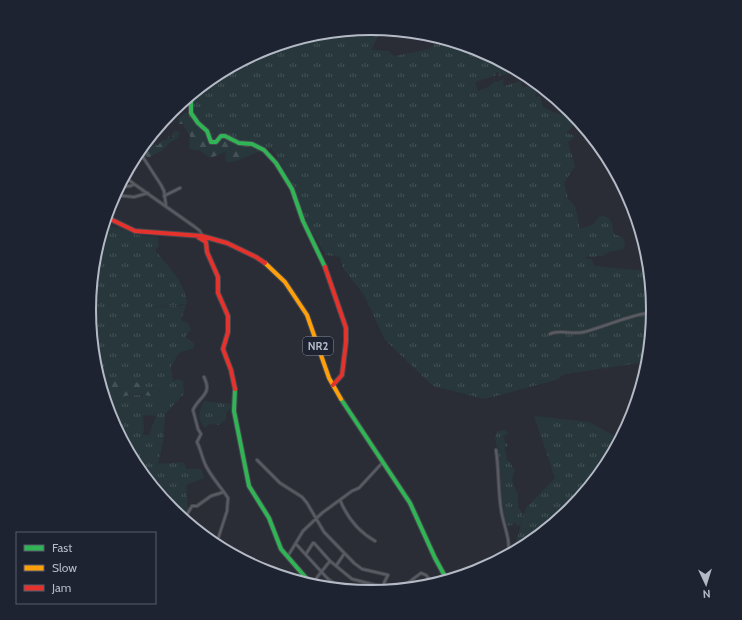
<svg xmlns="http://www.w3.org/2000/svg" width="742" height="620" viewBox="0 0 742 620" font-family="Cabin,sans-serif">
  <defs>
    <pattern id="grass-tufts" width="24" height="20" patternUnits="userSpaceOnUse"><rect width="24" height="20" fill="#27373b"/><path d="M3 7l-1-3M5 7V3M7 7l1-3M15 17l-1-3M17 17v-4M19 17l1-3" fill="none" stroke="#445256"/></pattern>
    <pattern id="forest-firs" width="22" height="20" patternUnits="userSpaceOnUse"><rect width="22" height="20" fill="#27373b"/><path d="M5 1l3.5 6h-7zM16 11l3.5 6h-7z" fill="#445256"/></pattern>
  </defs>
  <rect width="100%" height="100%" fill="#2a2d35"/>
  <!-- grass -->
  <path fill="url(#grass-tufts)" fill-rule="evenodd" d="M371,28L378,29L380,32L371,50L389,51L392,55L395,56L429,49L436,43V36L479,50L517,70L511,73L498,76L499,73L496,72V75L494,76L475,82L478,91L488,87L495,81L496,82L504,79L503,84L504,86L521,81L522,88L533,84L537,92L535,95L536,97L540,96L543,107C553,113 563,116 575,116L585,128L576,123L566,133L576,136L568,142L575,166L564,183L568,199L575,206L580,229L594,224L596,220L602,215C614,220 611,223 614,234L623,238L625,243L624,249L609,252L602,256L586,257V259H592L594,266L649,271L653,310L646,369V362L565,374L556,380L485,399L433,386L385,340L364,295L343,268L340,257L326,255L302,215L293,185L272,149L233,139L224,133L212,140L210,135L192,109V94L215,75L263,49L316,33Z
    M104,225L119,228L137,235L158,237L159,246L155,250C168,267 185,281 187,304L149,308L186,305L181,320L188,323L191,330L185,337L193,342L194,348L179,353L171,366L173,381L178,379L183,381L184,394L165,414L163,442L158,464L184,462L186,469H201L204,478L186,485L188,511L185,521C147,489 118,443 104,396L166,394L163,390L145,388L136,382L121,379L99,381L94,365L89,310L94,255ZM143,415L156,416L149,435H143L144,428Z
    M204,401L231,404V409L226,412V420L218,425L209,424L205,428C196,418 199,413 204,401Z
    M534,416L589,422L620,439L605,467L570,510L527,545L513,553L521,525L517,526L515,522L512,525L507,526C507,523 503,514 502,509L505,506L502,505L500,488L501,475L498,469L499,459L495,437L498,431L505,430L508,433L507,435L503,436L505,442L508,444V446L505,447L507,461H509L515,471C508,480 516,487 518,496C518,500 518,503 518,507L522,512V516L523,517L526,508L555,478Z"/>
  <!-- forest -->
  <path fill="url(#forest-firs)" d="M186,112L205,132L210,144C216,144 220,137 225,138C229,138 232,143 236,144C245,147 253,145 262,150C249,155 240,162 227,162L225,160L226,151C220,154 213,159 207,156C205,155 204,153 202,152C198,149 193,151 189,148L190,136L183,124H178L179,118Z
    M178,131L180,134L177,137H180L169,143C165,150 155,154 148,158L142,152V150H149L155,143L158,146L159,144L163,140H166L169,136L170,139H172L173,132Z
    M121,379L136,382L145,388L164,390L166,394L162,398L139,394L118,397L104,396L99,381Z"/>
  <g fill="none" stroke-linecap="round" stroke-linejoin="round">
    <!-- street casing -->
    <g stroke="#46484e" stroke-width="4">
      <path id="street" d="M139,151L161,185L164,191L166,206
        M124,176L134,184L195,227L200,231L202,235
        M119,186C124,186 130,188 134,184
        M114,195L134,197L148,193
        M164,196L180,188
        M550,334C558,329 574,335 584,332C607,326 629,315 653,312
        M204,377C213,395 199,396 193,410L198,429L201,434L197,442C201,450 202,458 206,466C212,478 221,487 228,498L227,511L216,545
        M496,450C499,470 498,490 501,509C503,525 511,538 508,555
        M257,460L280,483L302,497L307,503L324,532L354,563L362,569L388,575L384,583L383,591
        M340,500C347,517 359,532 375,541
        M186,516L192,506H197L211,496L224,492
        M296,544L328,579L342,589
        M306,554L313,543H314L330,561L352,579L383,587
        M288,556L303,531L322,513L352,491L359,488L383,462
        M336,566L344,554
        M312,585L318,576L330,561
        M427,586L432,583
        M400,589L421,573L426,575L433,584
        M368,592V584"/>
    </g>
    <!-- fast casing -->
    <g stroke="#46484e" stroke-width="6">
      <path id="fast" d="M191,95V113L198,123L207,131L211,142H216L221,136H225L239,143L252,144L264,150L276,163L292,189L303,221L325,267
        M235,389L234,411L249,486L269,518L281,549L313,586
        M341,399L410,503L435,558L447,580"/>
    </g>
    <!-- slow casing -->
    <g stroke="#46484e" stroke-width="6">
      <path id="slow" d="M265,263L285,282L307,315L329,378L341,399"/>
    </g>
    <!-- jam casing -->
    <g stroke="#46484e" stroke-width="6">
      <path id="jam" d="M106,217L135,231L202,236L227,243L256,257L265,263
        M198,237L206,242L207,252L218,277V293L228,316V332L223,349L231,370L235,389
        M325,267L346,328V342L342,375L333,385"/>
    </g>
    <!-- street -->
    <use href="#street" stroke="#595c64" stroke-width="2"/>
    <!-- fast -->
    <use href="#fast" stroke="#30b455" stroke-width="4"/>
    <!-- slow -->
    <use href="#slow" stroke="#ff9f0a" stroke-width="4"/>
    <!-- jam -->
    <use href="#jam" stroke="#e5322d" stroke-width="4"/>
  </g>
  <g text-anchor="middle" dominant-baseline="central" stroke-width="3.5" stroke-linejoin="round" paint-order="stroke">
    <!-- shield labels -->
    <rect fill="#1d2330" stroke="#878c99" stroke-width="1" x="303" y="337" width="30" height="18" rx="3"/>
    <g font-size="11" font-weight="bold" fill="#b4b9c6">
      <text x="318" y="346">NR2</text>
    </g>
  </g>
  <!-- crop -->
  <path d="M0 0H742V620H0ZM96 310a275 275 0 1 1 550 0a275 275 0 1 1-550 0Z" fill="#1d2330" fill-rule="evenodd"/>
  <path fill="none" stroke="#b4b9c6" stroke-width="2" d="M96 310a275 275 0 1 1 550 0a275 275 0 1 1-550 0Z"/>
  <!-- legend -->
  <rect x="16" y="532" width="140" height="72" fill="#1d2330" stroke="#595f6c"/>
  <rect x="24" y="545" width="20" height="6" fill="#30b455" stroke="#595f6c"/>
  <text x="52" y="552" font-size="12" fill="#b4b9c6">Fast</text>
  <rect x="24" y="565" width="20" height="6" fill="#ff9f0a" stroke="#595f6c"/>
  <text x="52" y="572" font-size="12" fill="#b4b9c6">Slow</text>
  <rect x="24" y="585" width="20" height="6" fill="#e5322d" stroke="#595f6c"/>
  <text x="52" y="592" font-size="12" fill="#b4b9c6">Jam</text>
  <!-- north arrow -->
  <g transform="translate(706 584) rotate(176)" stroke="#1d2330" stroke-width="3" paint-order="stroke">
  <path d="M0-3L7 15L0 10L-7 15Z" fill="#b4b9c6"/>
  <text y="-6" font-size="11" font-weight="bold" text-anchor="middle" fill="#b4b9c6">N</text>
  </g>
</svg>
